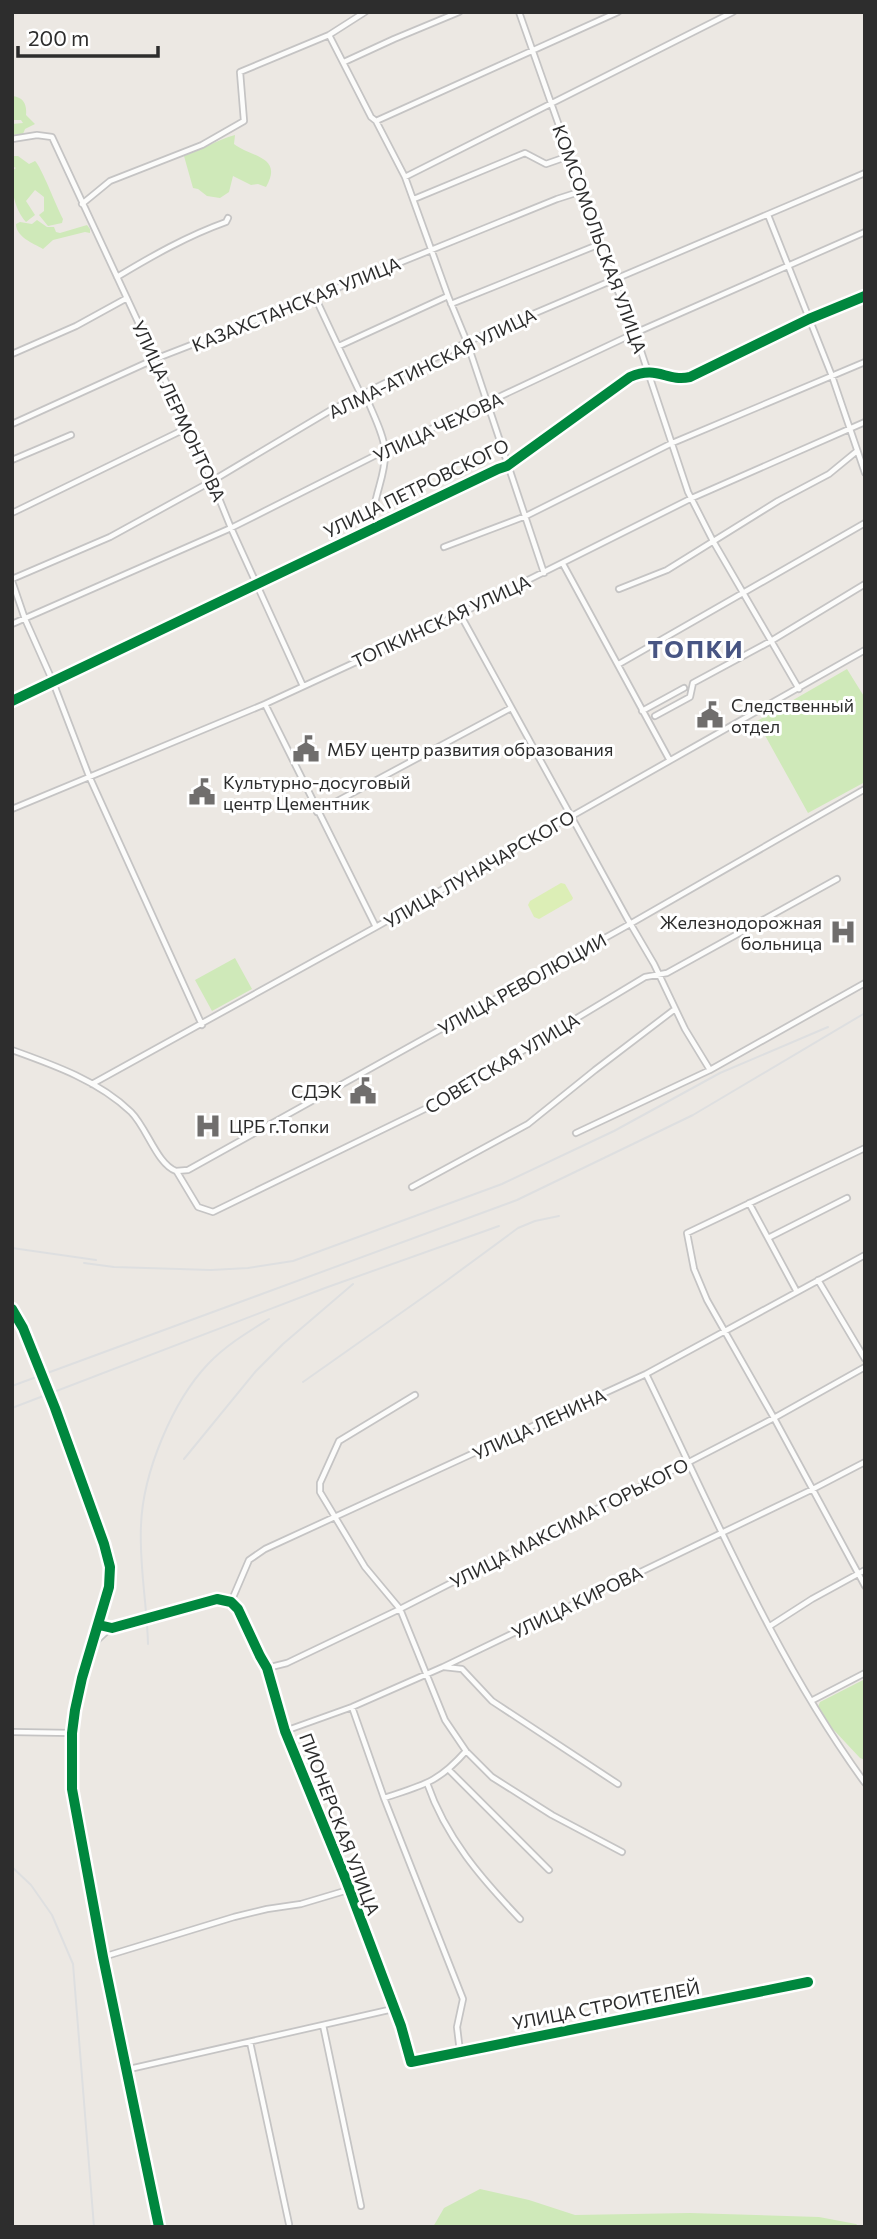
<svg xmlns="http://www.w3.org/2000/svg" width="877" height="2239" viewBox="0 0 877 2239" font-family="Commissioner,sans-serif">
  <rect width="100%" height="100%" fill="#ece8e3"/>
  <!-- green -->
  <path fill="#cfe9b9" d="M12,96C24,97 27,105 26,115L35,124L25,129L23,134L12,135V124L23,123L21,120H12Z
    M235,135L234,144C250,157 284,156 266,187L258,184L251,185L233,176L229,192L220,198L207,196L198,189L193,188L184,156C201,150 217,140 235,135Z
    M12,156H18L29,164L35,161C41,166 57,208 63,219L62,223L48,226L39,215L44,211V197L35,190L26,201L35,215L26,222C13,207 12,189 12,171L16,168L12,166Z
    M37,220L47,227H54L56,232L60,233L87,225L90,229V233L85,232L53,240L43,249C33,243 16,237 16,224L20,222L32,224Z
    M847,669L865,698V782L808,813L757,721Z
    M235,958L252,989L212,1011L195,980Z
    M865,1679V1760L860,1758L831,1727L818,1707L820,1702Z
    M480,2189L529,2200L575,2215L690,2213L819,2217L856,2224L860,2227H433L444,2208Z"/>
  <!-- pitch -->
  <path fill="#dceeb6" d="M561,883L565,884L573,898L572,900L539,919L534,917L528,905L530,901Z"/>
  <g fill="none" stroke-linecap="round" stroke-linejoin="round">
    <!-- minor casing -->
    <g stroke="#c5c4c4" stroke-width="8">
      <path id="minor" d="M519,12L613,279L635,333L688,492L713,541L799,689
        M329,35L371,117L376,121L405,177L448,296L467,342L544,573
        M344,62L394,39L459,12
        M376,121L618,12
        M12,139L37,135L52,137L212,481L231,528L303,686
        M405,177L733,12
        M414,199L525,153L546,164L569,156
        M82,204L110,181L202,145L244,121L240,72L329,35L365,12
        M768,215L832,376L865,473
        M117,277C152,256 187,236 226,222L228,218
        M315,297L361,395L367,399C373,414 385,437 385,452C386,479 370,500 374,528
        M451,304L600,244
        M339,346L448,296
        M12,354L76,326L127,298
        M12,424L155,359L315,297L557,199L582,191
        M12,460L71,435
        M12,513L187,428
        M444,547L526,516L670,444L865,362
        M563,564L669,759
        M12,579L110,537L212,481L331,410L467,342L865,173
        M12,581L25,619L53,682L89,776L202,1025
        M619,589L667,570L778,501L829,474L857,451
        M460,614L627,918L654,964L685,1029L710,1070
        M12,624L231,528L386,450L635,333L865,232
        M619,664L865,523
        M12,701L498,469L507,466L630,377C658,365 666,382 690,377L809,319L865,296
        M265,704L376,927
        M642,711L684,688
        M655,716L690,697L693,683L771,641L865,584
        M12,809L265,704L460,614L692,498L865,422
        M317,812L511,708
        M12,1050C54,1065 99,1081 131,1112C147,1128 157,1164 176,1171
        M92,1084L376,927L865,650
        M576,1133L710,1070L865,983
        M865,1148L687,1233L694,1269L707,1300L774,1418L865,1586
        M176,1171L188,1170L630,924L865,789
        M177,1172L198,1207L213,1212L431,1106L645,977L667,973L837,879
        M412,1187L528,1124L595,1070L675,1009
        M749,1203L797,1292
        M768,1238L847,1198
        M818,1280L865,1359
        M12,1309L23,1328L36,1362
        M646,1374C714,1513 774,1658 865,1783
        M415,1395L339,1441L320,1483V1492L365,1567L400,1609L445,1720L466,1751L492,1777L552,1815L622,1852
        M55,1408L104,1544L110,1567L109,1587L82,1678L75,1710L72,1733V1789L103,1957L159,2227
        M231,1602L249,1560L265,1549L646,1374L865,1255
        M99,1625L112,1628L217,1599L231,1602L238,1609L260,1656L267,1668L285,1731L346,1880L401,2026L411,2062L808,1982
        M770,1626L812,1599L865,1570
        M95,1642L109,1629
        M444,1667L462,1669L492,1701L618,1784
        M267,1668L287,1663L400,1609L689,1462L774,1418L865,1367
        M811,1701L865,1673
        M352,1707L384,1798L463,1999L457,2027L460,2052
        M285,1731L352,1707L443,1667L813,1489L865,1462
        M12,1732L72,1733
        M449,1770L549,1870
        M427,1783C446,1838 481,1878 520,1919
        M384,1798C423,1785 438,1783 466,1751
        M103,1957L234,1917L267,1909L301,1904L348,1890
        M323,2025L361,2206
        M250,2042L289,2224
        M125,2070L393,2009"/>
    </g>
    <!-- minor -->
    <use href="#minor" stroke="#fcfcfb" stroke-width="4.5"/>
    <!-- rail -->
    <path stroke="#dedfe0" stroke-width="2" d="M12,1248L96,1260
      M84,1263L114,1267L211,1270L248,1268L293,1261L502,1184L614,1131L720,1073L828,1027
      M303,1382L442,1284L518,1228L535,1221L559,1216
      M12,1386L517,1200L693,1115L865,1013
      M12,1408L325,1288L499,1226
      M184,1459L256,1371L283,1344L353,1284
      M148,1644C147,1604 139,1565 141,1525C143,1473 172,1402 208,1364C226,1345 248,1332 269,1319
      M12,1867L31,1885L52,1915L73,1964L94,2227"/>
    <!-- minor-bridge casing -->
    <g stroke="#c5c4c4" stroke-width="8" stroke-linecap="butt">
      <path id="minor-bridge" d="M36,1362L55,1408"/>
    </g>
    <!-- minor-bridge -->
    <use href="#minor-bridge" stroke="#fcfcfb" stroke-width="4.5"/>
    <!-- cycleway casing -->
    <g stroke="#fff" stroke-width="15">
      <path id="cycleway" d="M12,701L498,469L507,466L630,377C658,365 666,382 690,377L809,319L865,296
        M12,1309L23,1328L55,1408L104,1544L110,1567L109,1587L82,1678L75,1710L72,1733V1789L103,1957L159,2227
        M99,1625L112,1628L217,1599L231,1602L238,1609L260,1656L267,1668L285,1731L346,1880L401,2026L411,2062L808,1982"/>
    </g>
    <!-- cycleway -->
    <use href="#cycleway" stroke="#00873e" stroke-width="10"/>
  </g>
  <!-- icons -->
  <defs>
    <g id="civic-bare" transform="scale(2.1)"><path d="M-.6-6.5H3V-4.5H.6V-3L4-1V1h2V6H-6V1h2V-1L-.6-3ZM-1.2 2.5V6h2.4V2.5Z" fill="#706e6d" stroke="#fff" stroke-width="2.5" paint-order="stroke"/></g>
    <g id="hospital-bare" transform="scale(2.1)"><path d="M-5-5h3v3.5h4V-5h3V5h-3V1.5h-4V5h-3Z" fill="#706e6d" stroke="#fff" stroke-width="2.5" paint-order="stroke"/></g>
  </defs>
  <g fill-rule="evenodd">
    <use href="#civic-bare" x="710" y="715"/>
    <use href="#civic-bare" x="306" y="749"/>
    <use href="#civic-bare" x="202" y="792"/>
    <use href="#hospital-bare" x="843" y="932"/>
    <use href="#civic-bare" x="363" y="1091"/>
    <use href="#hospital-bare" x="208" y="1126"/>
  </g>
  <g text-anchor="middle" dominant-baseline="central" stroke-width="6" stroke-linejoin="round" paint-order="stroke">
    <!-- street labels -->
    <g font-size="18" fill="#2d2d2d" stroke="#fff">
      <text transform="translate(600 239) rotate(70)">КОМСОМОЛЬСКАЯ УЛИЦА</text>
      <text transform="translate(296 304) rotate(-22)">КАЗАХСТАНСКАЯ УЛИЦА</text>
      <text transform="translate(432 363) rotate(-26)">АЛМА-АТИНСКАЯ УЛИЦА</text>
      <text transform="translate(179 411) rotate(65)">УЛИЦА ЛЕРМОНТОВА</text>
      <text transform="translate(438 427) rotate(-25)">УЛИЦА ЧЕХОВА</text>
      <text transform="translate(416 488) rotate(-26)">УЛИЦА ПЕТРОВСКОГО</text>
      <text transform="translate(441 621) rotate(-25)">ТОПКИНСКАЯ УЛИЦА</text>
      <text transform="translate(479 869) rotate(-30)">УЛИЦА ЛУНАЧАРСКОГО</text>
      <text transform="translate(522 984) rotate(-29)">УЛИЦА РЕВОЛЮЦИИ</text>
      <text transform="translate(502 1063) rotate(-31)">СОВЕТСКАЯ УЛИЦА</text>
      <text transform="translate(539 1424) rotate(-25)">УЛИЦА ЛЕНИНА</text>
      <text transform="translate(569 1523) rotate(-27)">УЛИЦА МАКСИМА ГОРЬКОГО</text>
      <text transform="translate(577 1602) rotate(-26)">УЛИЦА КИРОВА</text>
      <text transform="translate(340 1824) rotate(69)">ПИОНЕРСКАЯ УЛИЦА</text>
      <text transform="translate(606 2005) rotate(-11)">УЛИЦА СТРОИТЕЛЕЙ</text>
    </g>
    <!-- poi labels -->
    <g font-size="18" fill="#2d2d2d" stroke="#fff" text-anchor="start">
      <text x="731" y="705">Следственный<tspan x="731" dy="21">отдел</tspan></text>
      <text x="327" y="749">МБУ центр развития образования</text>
      <text x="223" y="782">Культурно-досуговый<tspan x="223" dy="21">центр Цементник</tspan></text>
      <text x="822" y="922" text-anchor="end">Железнодорожная<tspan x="822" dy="21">больница</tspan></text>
      <text x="342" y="1091" text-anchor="end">СДЭК</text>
      <text x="229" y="1126">ЦРБ г.Топки</text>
    </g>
    <!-- district labels -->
    <g font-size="24" font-weight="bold" letter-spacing="2" fill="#485583" stroke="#fff">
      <text x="696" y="648">ТОПКИ</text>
    </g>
  </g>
  <!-- border -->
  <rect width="877" height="2239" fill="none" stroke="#2d2d2d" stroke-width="28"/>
  <!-- scale -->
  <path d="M18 46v10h140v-10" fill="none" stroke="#2d2d2d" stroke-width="3.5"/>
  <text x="28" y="46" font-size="21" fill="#2d2d2d" stroke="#ffffff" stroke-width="5" paint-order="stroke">200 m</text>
</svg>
